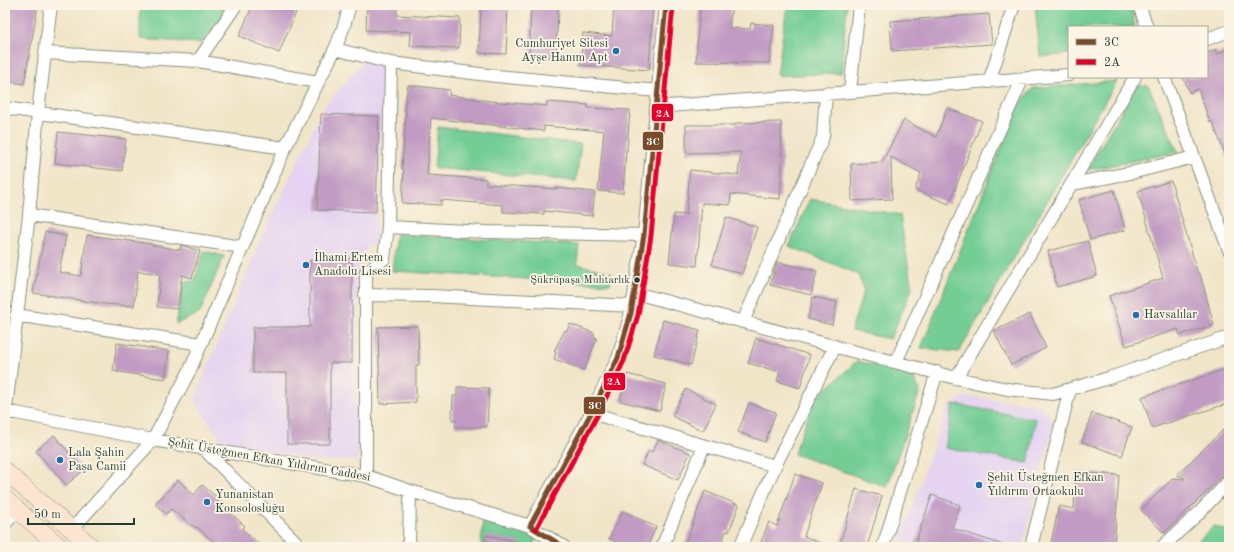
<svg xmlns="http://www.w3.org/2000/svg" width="1234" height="552" viewBox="0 0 1234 552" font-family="'Old Standard TT',serif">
  <rect width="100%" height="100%" fill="#fcf5e5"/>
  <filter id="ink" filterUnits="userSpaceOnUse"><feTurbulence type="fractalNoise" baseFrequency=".025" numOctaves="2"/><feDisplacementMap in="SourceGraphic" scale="8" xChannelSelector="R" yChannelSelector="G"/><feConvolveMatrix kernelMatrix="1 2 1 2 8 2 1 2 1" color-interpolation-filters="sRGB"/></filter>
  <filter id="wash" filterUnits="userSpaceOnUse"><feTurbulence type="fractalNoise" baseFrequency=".012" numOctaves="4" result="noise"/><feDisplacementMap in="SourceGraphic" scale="16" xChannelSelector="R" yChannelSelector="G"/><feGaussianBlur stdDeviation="0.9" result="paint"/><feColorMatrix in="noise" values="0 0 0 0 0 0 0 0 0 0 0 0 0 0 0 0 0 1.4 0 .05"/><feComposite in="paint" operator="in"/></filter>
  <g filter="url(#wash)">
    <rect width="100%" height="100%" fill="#f1e5c8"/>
    <!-- built -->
    <path fill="#e5d3f1" d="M365,59L384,67L376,243L366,244L365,260L357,270L358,460L316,461L221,441L194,400L261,238L323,108Z
      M966,396L1041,405L1054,422L1022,547H898L947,407Z"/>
    <!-- green -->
    <path fill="#73cd95" stroke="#498564" d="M145,5H232L201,43L140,39V12Z
      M787,5H847L841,73L777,76Z
      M1035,5H1132L1134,27H1069V54L1040,57Z
      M1117,81L959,352L921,348L1018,106L1033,88Z
      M1148,85L1178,152L1087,170L1136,86Z
      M438,127L581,144L576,181L434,168Z
      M810,199L900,215L912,289L890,339L851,331L864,290L858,274L789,246Z
      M396,234L579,245L577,264L612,273L610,284L392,271Z
      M204,251L224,256L200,313L176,324L184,281L194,282Z
      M857,361L913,376L920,391L887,487L794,454L814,400Z
      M953,404L1036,419L1028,463L945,448Z
      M483,519L536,537L533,547H481Z
      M1214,526L1229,531V547H1192Z"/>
    <g id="blocks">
      <!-- building -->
      <path fill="#c19bc3" d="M11,5H38L24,84L5,81V38Z
        M253,5H299L279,53L239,36Z
        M367,5H397V15L460,18L459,48L410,46L411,32L366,30Z
        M481,5H508L506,54L479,53Z
        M614,5L653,6L649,70L580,65L583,33L612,36Z
        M700,5H732L729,28L750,29L751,23L774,25L769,63L696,62Z
        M531,6L558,8L556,58L529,57Z
        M989,14L992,44L892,51L890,21Z
        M1229,48V161H1228L1212,121L1210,122L1198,89L1190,93L1183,77H1207V53L1216,50L1217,54Z
        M408,85L450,90L449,95L490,101L547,106V102L588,105V108L630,110L627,151L626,150L623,193L598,191L604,131L544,126V131L431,118L427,175L486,179V184L556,189V188L595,192L592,216L544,211V214L503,212V205L441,200V205L402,203L404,169H402L406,110H404Z
        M947,108L982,121L949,204L915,190L921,173L891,157L892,199L852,201L851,164L882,162L904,120L936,137Z
        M321,114L379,116L376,212L317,210Z
        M781,122L782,168L780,199L731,194L730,205L702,203L697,266L669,263L674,214L686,215L690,170L738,175L741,152L686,153V125H736V123Z
        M58,132L126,139L122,171L55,163Z
        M1171,181L1198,274H1200L1214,325L1180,335L1178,329L1126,346L1109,296L1163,278L1138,191Z
        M1114,190L1125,230L1090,240L1079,200Z
        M726,217L757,227L742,274L712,265Z
        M45,232L66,236L59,272L81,276L87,235L152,244V245L180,250L181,245L200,251L192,278L182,275L178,309L157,307L160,274L138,271L134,306L105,304L33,293Z
        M1088,241L1097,276L1057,287L1048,251Z
        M310,260H352V363H330V444H287V373H253V327H310Z
        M777,262L817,271L811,295L770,285Z
        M813,297L837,302L832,325L808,319Z
        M1030,314L1046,348L1011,365L994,331Z
        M663,320L700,330L691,365L654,355Z
        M570,324L594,333V337L597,338L584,370L554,359L556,352L554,351L565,330L567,331Z
        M418,326L419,365H416V402L380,404L378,327Z
        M756,338L810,355L800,388L777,381L780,372L748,363Z
        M117,343L169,351L165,379L113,371Z
        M1229,368V403L1152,428L1142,397Z
        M627,374L666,384L660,411L620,401Z
        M457,387L489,388L487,427H455L456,420H452L453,396H457Z
        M686,389L716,404L703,431L672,416Z
        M749,403L776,412L765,442L738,432Z
        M1092,413L1132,427L1122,456L1082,442Z
        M1223,430L1229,436V470L1164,533L1141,510L1173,478L1185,479V478L1177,475Z
        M54,435L84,470L66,485L36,451Z
        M658,440L690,453L678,480L642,465L649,450L652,452Z
        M1076,472L1119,475L1114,547H1050L1059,506L1074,509Z
        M795,474L822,483L804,536L830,547H759L769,522L777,526Z
        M178,480L194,495L202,485L219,499L217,501L245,526L242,529L262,547H219L197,527L196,528L171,509L166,514L155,504Z
        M856,489L882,496L867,547H839Z
        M705,491L739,505L729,532L726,531L720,547H684Z
        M932,495L960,505L952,528L1003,545V547H914Z
        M623,511L656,527L647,547H627L609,539Z
        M486,535L520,542V547H484Z"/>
    </g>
  </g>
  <g filter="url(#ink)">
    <use href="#blocks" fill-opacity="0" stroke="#88917e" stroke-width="1"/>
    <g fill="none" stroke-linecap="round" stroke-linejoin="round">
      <!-- street casing -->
      <g stroke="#88917e" stroke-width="14">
        <path id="street" d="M1139,5L1147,27
          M1207,39L1229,31
          M335,49L391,63L496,76L658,91
          M45,53L198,61L318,82
          M198,61L236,5
          M1164,77L1229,250
          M989,82L1014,5
          M850,92L859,5
          M656,107L1069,75
          M5,108L285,148
          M1072,184L1135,172L1194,157
          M29,215L242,247
          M388,227L486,232L644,235
          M635,293L852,351L956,378L1007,389L1053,394L1109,378L1229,337
          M365,295L431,296L633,306
          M16,315L201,344
          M743,322L823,137L826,93
          M896,362L1022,80
          M956,378L1135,77
          M6,411L153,440L366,476L410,491L530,526L564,547
          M591,413L775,466
          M5,416L29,215L38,112L51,5
          M203,448L301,547
          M366,476V272L384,259L388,227L391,63
          M5,524L17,510
          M530,526L591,413L618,358L631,313L644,235L666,5
          M72,529L153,440L190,370L285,148L335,49L343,29L350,5
          M409,547L410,491
          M662,547L704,446
          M740,547L775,466L835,346
          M883,547L937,372
          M1031,547L1070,389
          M1162,547L1199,513L1229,481"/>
      </g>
      <!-- secondary casing -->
      <g stroke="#88917e" stroke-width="18">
        <path id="secondary" d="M5,471L92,547
          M5,499L60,547"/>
      </g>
      <!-- street -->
      <use href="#street" stroke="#fff" stroke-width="12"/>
      <!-- secondary -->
      <use href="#secondary" stroke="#fde4d1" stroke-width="17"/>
      <!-- bus-1 casing -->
      <g stroke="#fcf5e5" stroke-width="8">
        <path id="bus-1" d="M530,526L591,413L618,358L631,313L644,235L666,5
          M530,526L564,547"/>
      </g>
      <!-- bus-2 casing -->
      <g stroke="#fcf5e5" stroke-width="8">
        <path id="bus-2" d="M536,529L597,416L624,361L638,315L651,236L673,6"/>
      </g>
      <!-- bus-1 -->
      <use href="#bus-1" stroke="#7a4b2a" stroke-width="5"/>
      <!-- bus-2 -->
      <use href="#bus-2" stroke="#e4002b" stroke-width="5"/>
    </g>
  </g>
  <!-- markers -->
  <g fill="#1f6fb2" stroke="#fcf5e5" stroke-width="1.5">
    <circle cx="616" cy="51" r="4"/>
    <circle cx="306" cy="265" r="4"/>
    <circle cx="1136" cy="315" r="4"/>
    <circle cx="60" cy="460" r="4"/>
    <circle cx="979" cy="485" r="4"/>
    <circle cx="207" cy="502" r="4"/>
  </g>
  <circle fill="#1f3d34" stroke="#fcf5e5" stroke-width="1.5" cx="637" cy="280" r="3.5"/>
  <g text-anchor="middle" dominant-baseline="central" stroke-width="3.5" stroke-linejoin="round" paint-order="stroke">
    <!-- bus labels -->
    <g font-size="11" fill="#1f3d34" stroke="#fcf5e5" text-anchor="end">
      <text x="630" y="280">Şükrüpaşa Muhtarlık</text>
    </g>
    <!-- poi labels -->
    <g font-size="12" fill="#1f3d34" stroke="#fcf5e5" text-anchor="start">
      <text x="608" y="44" text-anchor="end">Cumhuriyet Sitesi<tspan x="608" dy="14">Ayşe Hanım Apt</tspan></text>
      <text x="314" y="258">İlhami Ertem<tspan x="314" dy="14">Anadolu Lisesi</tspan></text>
      <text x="1144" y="315">Havsalılar</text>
      <text x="68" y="453">Lala Şahin<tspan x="68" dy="14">Paşa Camii</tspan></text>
      <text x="987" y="478">Şehit Üsteğmen Efkan<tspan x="987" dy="14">Yıldırım Ortaokulu</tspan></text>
      <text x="215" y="495">Yunanistan<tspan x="215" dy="14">Konsolosluğu</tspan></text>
    </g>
    <!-- street labels -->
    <g font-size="12" fill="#1f3d34" stroke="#fcf5e5">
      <text transform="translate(269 460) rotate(10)">Şehit Üsteğmen Efkan Yıldırım Caddesi</text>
    </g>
  </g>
  <g stroke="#fcf5e5" stroke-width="1.5">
    <rect x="651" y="103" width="23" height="19" rx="4" fill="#e4002b"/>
    <rect x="642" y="131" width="22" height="20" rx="4" fill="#7a4b2a"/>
    <rect x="603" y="372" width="23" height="19" rx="4" fill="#e4002b"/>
    <rect x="583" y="396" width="23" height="19" rx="4" fill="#7a4b2a"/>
  </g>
  <g font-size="11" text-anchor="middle" font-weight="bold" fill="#fff">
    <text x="663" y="117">2A</text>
    <text x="653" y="145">3C</text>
    <text x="614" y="385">2A</text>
    <text x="595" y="409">3C</text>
  </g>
  <!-- margin -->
  <rect width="1234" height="552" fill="none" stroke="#fcf5e5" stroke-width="20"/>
  <!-- legend -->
  <rect x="1068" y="26" width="140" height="52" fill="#fcf5e5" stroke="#a4ab9e"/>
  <rect x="1076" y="39" width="20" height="6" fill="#7a4b2a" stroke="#a4ab9e"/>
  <text x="1104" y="46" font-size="12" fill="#1f3d34">3C</text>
  <rect x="1076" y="59" width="20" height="6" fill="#e4002b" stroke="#a4ab9e"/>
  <text x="1104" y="66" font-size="12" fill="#1f3d34">2A</text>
  <!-- scale -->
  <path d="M28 518v6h106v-6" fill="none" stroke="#1f3d34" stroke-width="2"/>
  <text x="34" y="518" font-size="12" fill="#1f3d34" stroke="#fcf5e5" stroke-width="3" paint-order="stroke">50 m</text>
</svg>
